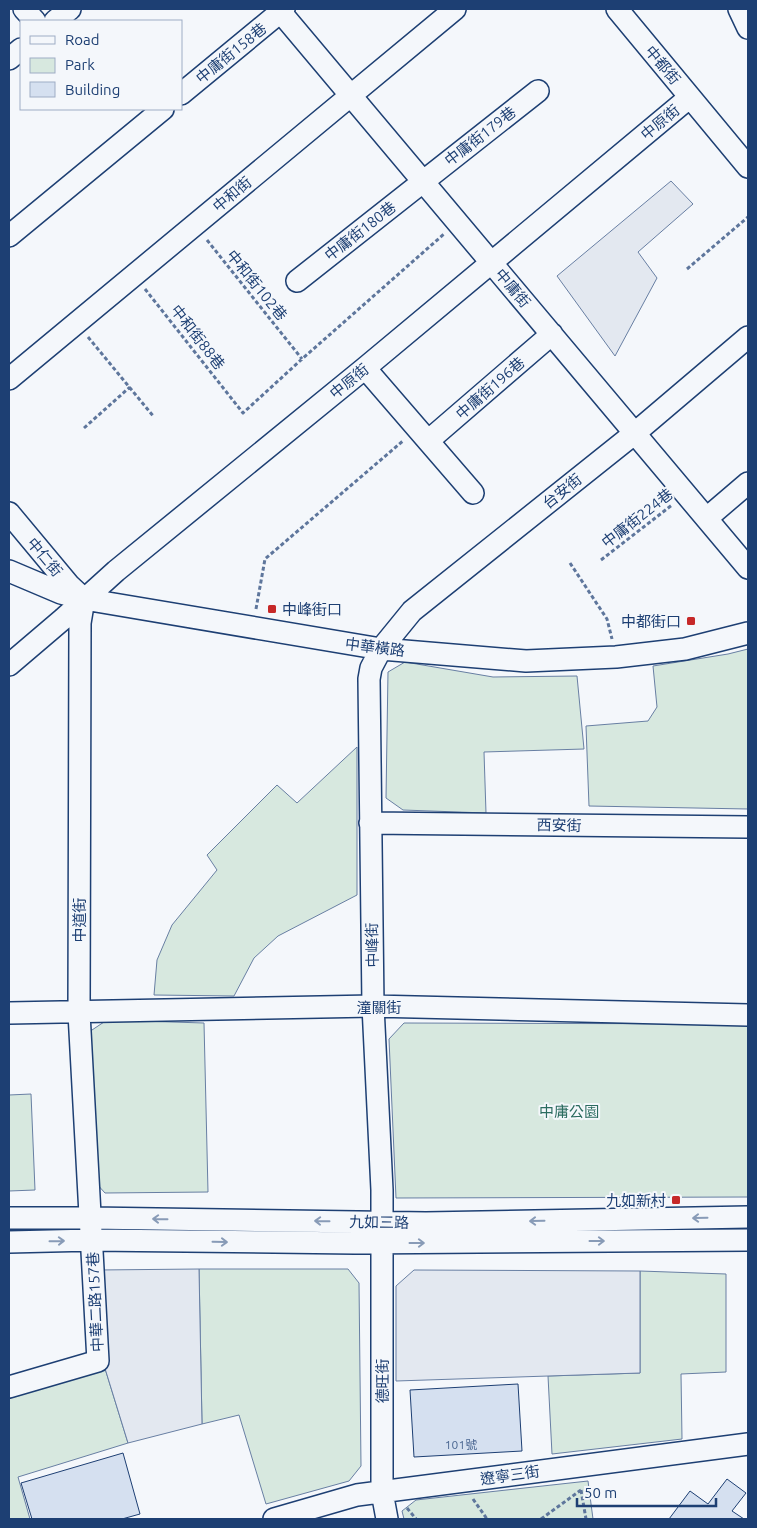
<svg xmlns="http://www.w3.org/2000/svg" width="757" height="1528" viewBox="0 0 757 1528" font-family="Ubuntu,'Noto Sans TC',sans-serif">
  <rect width="100%" height="100%" fill="#f4f7fb"/>
  <!-- green -->
  <path fill="#d7e8df" stroke="#687fa3" d="M748,649V809L589,806L586,726L648,721L657,707L653,666L728,654Z
    M405,662L493,677L577,676L584,749L484,752L486,813L403,810L386,798L388,672Z
    M357,747V895L278,936L254,958L234,996L154,995L157,960L172,925L217,870L207,855L277,785L297,803Z
    M107,1020L204,1023L208,1192L105,1193L95,1182L89,1032Z
    M404,1023L748,1024V1197L396,1198L389,1039Z
    M31,1094L35,1190L9,1191V1095Z
    M199,1269H348L359,1283L361,1466L349,1481L266,1504L239,1415L202,1424Z
    M640,1271L726,1274V1372L681,1374L682,1439L552,1454L548,1376L640,1373Z
    M103,1362L128,1443L18,1477L30,1519H9V1389Z
    M588,1481L593,1519H404L402,1511L416,1500Z"/>
  <!-- parking -->
  <path fill="#e3e8f0" stroke="#687fa3" d="M671,181L693,204L638,252L657,278L615,356L557,276Z
    M199,1269L202,1424L128,1443L103,1362L98,1270Z
    M414,1270L640,1271V1373L396,1381V1286Z"/>
  <!-- building -->
  <path fill="#d5e0f0" stroke="#1d3f73" d="M518,1384L522,1451L414,1457L410,1390Z
    M123,1453L140,1514L122,1519H32L21,1483Z
    M727,1479L746,1493L732,1511L744,1519H669L690,1491L708,1504Z"/>
  <g fill="none" stroke-linecap="round" stroke-linejoin="round">
    <!-- minor casing -->
    <g stroke="#1d3f73" stroke-width="24">
      <path id="minor" d="M24,9L35,21
        M278,9L748,568
        M617,9L748,167
        M739,9L748,28
        M55,21L70,9
        M9,59L21,49
        M181,94L284,9
        M9,236L163,109
        M297,281L538,91
        M365,368L473,493
        M9,379L455,9
        M428,441L552,334
        M9,513L69,585L84,599L80,623L79,1013L98,1361L9,1387
        M707,518L748,483
        M9,571L61,593L84,599L381,649L526,661L616,657L685,649L748,633
        M9,665L63,619L116,571L365,368L690,97
        M370,823L748,827
        M9,1013L373,1006L748,1015
        M9,1218H91L426,1223L748,1217
        M9,1242L92,1240L355,1243L748,1240
        M274,1519L357,1495L748,1444
        M387,1519L382,1492V1190L373,1006L369,679L371,668L381,649L412,611L635,433L748,337"/>
    </g>
    <!-- path -->
    <path stroke="#5e769c" stroke-width="3" stroke-dasharray="4 2.5" stroke-linecap="butt" d="M207,240L302,359
      M687,269L748,217
      M145,289L243,413L302,359L444,234
      M88,337L154,417
      M84,428L130,387
      M601,560L672,505
      M570,563L607,619L612,639
      M256,609L265,559L404,440
      M581,1490L586,1519
      M473,1499L487,1519
      M407,1508L416,1519
      M541,1519L581,1490"/>
    <!-- minor -->
    <use href="#minor" stroke="#f4f7fb" stroke-width="21"/>
  </g>
  <!-- one-way arrows -->
  <defs><path id="oneway-shaft" d="M-6 0H5M1.5-3L5.5 0L1.5 3" fill="none" stroke-width="1.6" stroke-linecap="round" stroke-linejoin="round" transform="scale(1.25)"/></defs>
  <g stroke="#889bb7">
    <use href="#oneway-shaft" transform="translate(700 1218) rotate(179)"/>
    <use href="#oneway-shaft" transform="translate(160 1219) rotate(-179)"/>
    <use href="#oneway-shaft" transform="translate(322 1221) rotate(-179)"/>
    <use href="#oneway-shaft" transform="translate(537 1221) rotate(179)"/>
    <use href="#oneway-shaft" transform="translate(57 1241) rotate(-1)"/>
    <use href="#oneway-shaft" transform="translate(597 1241)"/>
    <use href="#oneway-shaft" transform="translate(220 1242) rotate(1)"/>
    <use href="#oneway-shaft" transform="translate(417 1243)"/>
  </g>
  <!-- markers -->
  <g fill="#c62828" stroke="#f4f7fb" stroke-width="2">
    <rect x="267" y="604" width="10" height="10" rx="2.5"/>
    <rect x="686" y="616" width="10" height="10" rx="2.5"/>
    <rect x="671" y="1195" width="10" height="10" rx="2.5"/>
  </g>
  <g text-anchor="middle" dominant-baseline="central" stroke-width="4" stroke-linejoin="round" paint-order="stroke">
    <!-- number labels -->
    <g font-size="12" fill="#4b6792">
      <text x="461" y="1444">101號</text>
    </g>
    <!-- street labels -->
    <g font-size="15" fill="#1d3f73" stroke="#f4f7fb">
      <text transform="translate(231 53) rotate(-39)">中庸街158巷</text>
      <text transform="translate(663 65) rotate(50)">中都街</text>
      <text transform="translate(660 122) rotate(-40)">中原街</text>
      <text transform="translate(480 136) rotate(-38)">中庸街179巷</text>
      <text transform="translate(232 194) rotate(-40)">中和街</text>
      <text transform="translate(360 231) rotate(-38)">中庸街180巷</text>
      <text transform="translate(257 285) rotate(51)">中和街102巷</text>
      <text transform="translate(513 288) rotate(50)">中庸街</text>
      <text transform="translate(198 337) rotate(52)">中和街88巷</text>
      <text transform="translate(349 381) rotate(-39)">中原街</text>
      <text transform="translate(490 388) rotate(-41)">中庸街196巷</text>
      <text transform="translate(562 491) rotate(-39)">台安街</text>
      <text transform="translate(637 518) rotate(-38)">中庸街224巷</text>
      <text transform="translate(45 557) rotate(50)">中仁街</text>
      <text transform="translate(375 647) rotate(7)">中華橫路</text>
      <text transform="translate(559 825) rotate(1)">西安街</text>
      <text transform="translate(79 920) rotate(-90)">中道街</text>
      <text transform="translate(372 945) rotate(-91)">中峰街</text>
      <text x="379" y="1007">潼關街</text>
      <text transform="translate(379 1222) rotate(1)">九如三路</text>
      <text transform="translate(95 1302) rotate(-93)">中華二路157巷</text>
      <text transform="translate(382 1381) rotate(-90)">德旺街</text>
      <text transform="translate(510 1475) rotate(-8)">遼寧三街</text>
    </g>
    <!-- poi labels -->
    <g font-size="15" fill="#1d3f73" stroke="#f4f7fb" text-anchor="end">
      <text x="282" y="609" text-anchor="start">中峰街口</text>
      <text x="681" y="621">中都街口</text>
      <text x="666" y="1200">九如新村</text>
    </g>
    <!-- park labels -->
    <g font-size="15" fill="#2c6c60" stroke="#f4f7fb">
      <text x="569" y="1111">中庸公園</text>
    </g>
  </g>
  <!-- border -->
  <rect width="757" height="1528" fill="none" stroke="#1d3f73" stroke-width="20"/>
  <!-- legend -->
  <rect x="20" y="20" width="162" height="90" fill="#f4f7fb" stroke="#9eadc5"/>
  <rect x="30" y="36" width="25" height="8" fill="#f4f7fb" stroke="#9eadc5"/>
  <text x="65" y="45" font-size="15" fill="#1d3f73">Road</text>
  <rect x="30" y="58" width="25" height="15" fill="#d7e8df" stroke="#9eadc5"/>
  <text x="65" y="70" font-size="15" fill="#1d3f73">Park</text>
  <rect x="30" y="82" width="25" height="15" fill="#d5e0f0" stroke="#9eadc5"/>
  <text x="65" y="95" font-size="15" fill="#1d3f73">Building</text>
  <!-- scale -->
  <path d="M577 1498v8h139v-8" fill="none" stroke="#1d3f73" stroke-width="2.5"/>
  <text x="584" y="1498" font-size="15" fill="#1d3f73" stroke="#f4f7fb" stroke-width="4" paint-order="stroke">50 m</text>
</svg>
